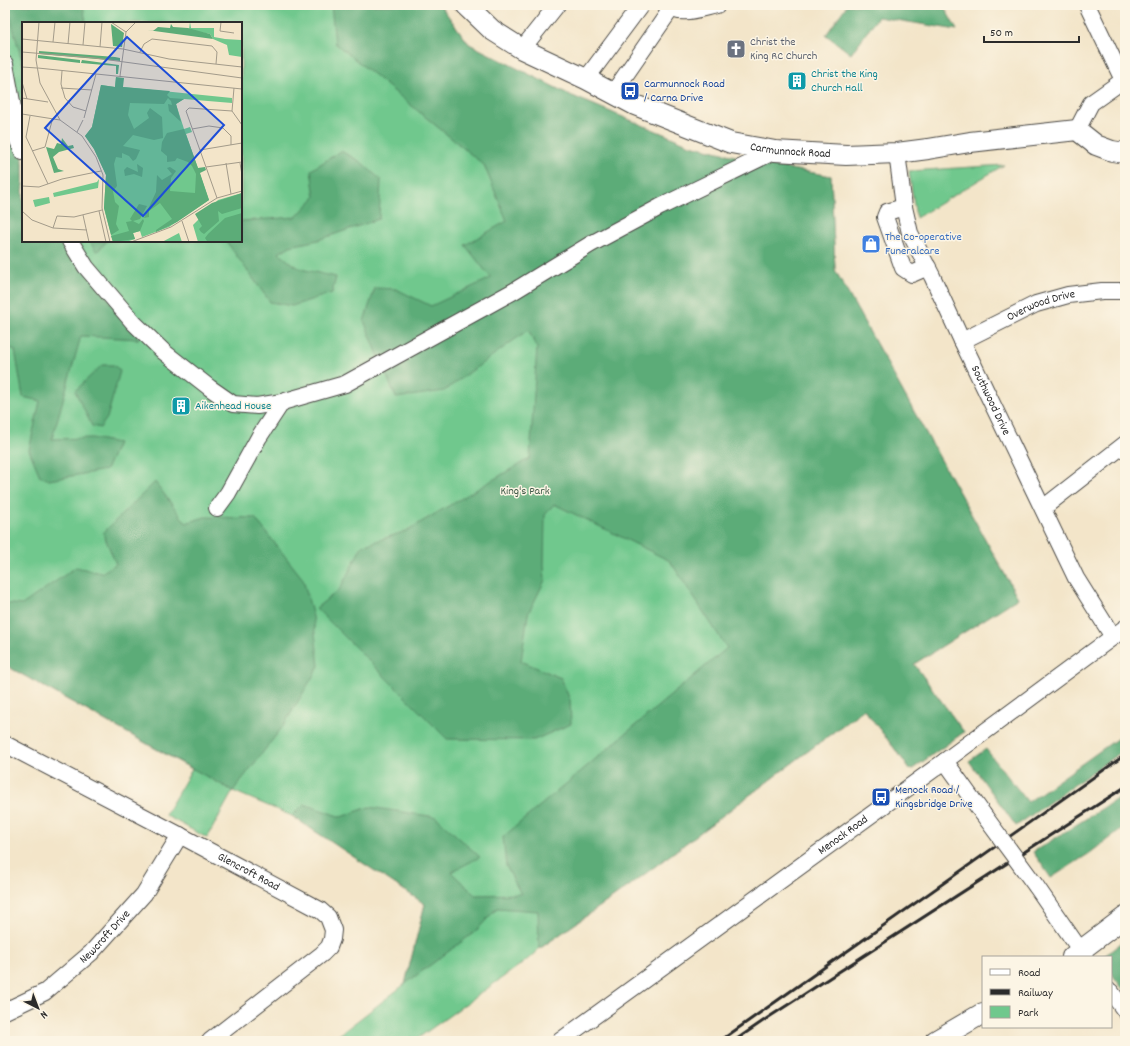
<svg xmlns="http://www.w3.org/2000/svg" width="1130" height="1046" viewBox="0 0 1130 1046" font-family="Dekko,sans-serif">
  <rect width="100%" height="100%" fill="#fcf5e5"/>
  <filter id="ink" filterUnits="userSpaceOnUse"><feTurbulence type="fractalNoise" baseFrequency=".025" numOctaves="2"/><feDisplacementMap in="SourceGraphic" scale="8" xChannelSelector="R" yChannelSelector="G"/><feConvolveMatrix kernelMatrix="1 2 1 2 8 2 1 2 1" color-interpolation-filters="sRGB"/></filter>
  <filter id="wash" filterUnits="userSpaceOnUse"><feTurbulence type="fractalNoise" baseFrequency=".012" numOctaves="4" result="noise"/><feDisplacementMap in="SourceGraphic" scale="16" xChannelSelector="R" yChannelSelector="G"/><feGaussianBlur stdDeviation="0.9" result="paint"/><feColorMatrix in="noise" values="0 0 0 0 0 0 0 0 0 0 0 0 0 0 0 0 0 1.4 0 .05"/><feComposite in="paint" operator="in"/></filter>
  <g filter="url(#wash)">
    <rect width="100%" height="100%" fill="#f3e5c9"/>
    <!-- green -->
    <path fill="#70c88d" stroke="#4e7a5c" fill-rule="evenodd" d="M5,5H440L469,44L570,95L690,145L779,167L831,176L835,270L1018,598L914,664L964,732L911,770L864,709L625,889L539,949L527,960L414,1041H331L405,984L425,904L292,816L233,791L207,838L165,815L192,769L5,665ZM23,23H241V241H23Z
      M1004,165L916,218L909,171Z"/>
    <!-- forest -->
    <path fill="#5cac78" stroke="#446c52" d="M7,5H83L86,23H23V65Z
      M331,5H440L469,44L570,95L690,145L779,167L831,176L835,270L1018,598L914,664L964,732L911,770L864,709L625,889L539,949L538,911L497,908L476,931L405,984L425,904L292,816L304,804L341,817L369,807L436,817L480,857L451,872L475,895L521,894L506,866L503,837L727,648L670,561L554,504L545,515L544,565L545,580L528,614L521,661L561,678L570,700L571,724L534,740L447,739L316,608L340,589L362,546L406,531L530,458L537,346L528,330L444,391L396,398L364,321L375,288L396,289L431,306L491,278L465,245L507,221L484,165L335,43Z
      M847,5H943L957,30L878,17L851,54L826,35Z
      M5,102L10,135L23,163V241H64L82,267L139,339L81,336L52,439L92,438L118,443L106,470L49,480L40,476L29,450L40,401L23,397L15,350L5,346Z
      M341,151L361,162L381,180L379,219L318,240L290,246L279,253L291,263L301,269L336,277L332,293L292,306L270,302L226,241H241V221L296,217L315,197L311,170Z
      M89,241H107L97,252Z
      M102,365H114L120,371L107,418L100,428L92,426L75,391Z
      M155,482L186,523L205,517L255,518L303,579L313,617L319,666L284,725L233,791L5,665V603L22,605L76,567L101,573L116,564L103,533Z
      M1125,733V749L1016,826L969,761L986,749L1028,802Z
      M1125,794V826L1090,853L1051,878L1033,852Z
      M1125,940V992L1111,973V957H1103Z"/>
  </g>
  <g filter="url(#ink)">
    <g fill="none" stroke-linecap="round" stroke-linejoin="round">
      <!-- minor casing -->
      <g stroke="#494743" stroke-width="18">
        <g id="minor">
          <path d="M665,5C681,17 699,9 717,5"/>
          <path d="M1087,5L1123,80"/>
          <path d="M522,49L557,5"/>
          <path d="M5,64L12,102L18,141L23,152"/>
          <path d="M586,79L641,5"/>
          <path d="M613,93L671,9"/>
          <path d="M1077,130L1091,103L1125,79"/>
          <path id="s1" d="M897,153L904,207L910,233L932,276L962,341L1076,578L1113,637"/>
          <path d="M904,207L887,212L885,217L903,268L912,274L928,267"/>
          <path d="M70,241L86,267L133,322L164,352L210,388L233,404L257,406L282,402L345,384L514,291L591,244L660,207L775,151"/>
          <path id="s2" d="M962,341L1036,304L1068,295L1102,291H1125"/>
          <path d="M217,508L228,493L259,437L282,402"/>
          <path d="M1043,508L1125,444"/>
          <path id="s3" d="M5,744L187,839L320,910L328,917L333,930L332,939L329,947L322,954L210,1041"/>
          <path d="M945,761L983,814"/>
          <path d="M1036,886L1085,957"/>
          <path d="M1111,992L1125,1011"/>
          <path id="s4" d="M5,1011L45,992L91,953L144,894L180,835"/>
          <path id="s5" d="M560,1041L945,761L1125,628"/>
        </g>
      </g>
      <!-- major casing -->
      <g stroke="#494743" stroke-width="22">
        <g id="major">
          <path id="s6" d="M466,5L492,30L522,49L586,79L635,105L731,143L775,151L846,155L897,153L928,149L970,142L1077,130L1096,145L1112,151L1125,153"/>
          <path d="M1072,957L1125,917"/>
          <path d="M935,1041L983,1013"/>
        </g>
      </g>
      <!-- minor -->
      <use href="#minor" stroke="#fff" stroke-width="16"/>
      <!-- major -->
      <use href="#major" stroke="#fff" stroke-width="20"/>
      <!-- rail -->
      <path stroke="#2b2b2b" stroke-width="3" d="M720,1041L1125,755
        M734,1041L769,1017L1125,787"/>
      <!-- minor-bridge casing -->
      <g stroke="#494743" stroke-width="18" stroke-linecap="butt">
        <path id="minor-bridge" d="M983,814L1036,886"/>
      </g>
      <!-- minor-bridge -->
      <use href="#minor-bridge" stroke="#fff" stroke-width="16"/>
    </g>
  </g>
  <!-- icons -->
  <defs>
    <g id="church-square" transform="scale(1)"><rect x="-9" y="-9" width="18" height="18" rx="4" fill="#6b7280" stroke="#fcf5e5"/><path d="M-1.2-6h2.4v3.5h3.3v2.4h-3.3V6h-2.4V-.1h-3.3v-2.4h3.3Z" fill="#fff"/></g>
    <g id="building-square" transform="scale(1)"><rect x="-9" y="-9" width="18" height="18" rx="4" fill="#0f9aa8" stroke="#fcf5e5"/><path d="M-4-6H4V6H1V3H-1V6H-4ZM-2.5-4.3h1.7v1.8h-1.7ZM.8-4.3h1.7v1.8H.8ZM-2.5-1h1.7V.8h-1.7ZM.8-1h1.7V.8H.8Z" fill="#fff"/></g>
    <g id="bus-square" transform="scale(1)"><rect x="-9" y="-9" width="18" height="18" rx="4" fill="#1a4fb4" stroke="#fcf5e5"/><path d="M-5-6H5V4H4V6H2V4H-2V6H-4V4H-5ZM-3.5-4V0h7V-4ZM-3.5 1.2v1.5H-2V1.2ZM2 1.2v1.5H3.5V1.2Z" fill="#fff"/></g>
    <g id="shop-square" transform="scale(1)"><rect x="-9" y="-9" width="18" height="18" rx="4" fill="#3f7fe0" stroke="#fcf5e5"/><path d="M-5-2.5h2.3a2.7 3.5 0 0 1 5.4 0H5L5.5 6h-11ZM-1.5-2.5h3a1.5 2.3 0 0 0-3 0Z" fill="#fff"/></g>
  </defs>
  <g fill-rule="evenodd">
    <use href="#church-square" x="736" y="49"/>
    <use href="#building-square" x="797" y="81"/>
    <use href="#bus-square" x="630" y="91"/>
    <use href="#shop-square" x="871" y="244"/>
    <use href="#building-square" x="181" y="406"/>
    <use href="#bus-square" x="881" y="797"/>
  </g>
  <g text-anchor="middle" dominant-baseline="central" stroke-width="3" stroke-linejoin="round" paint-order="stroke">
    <!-- worship labels -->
    <g font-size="12" fill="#5b616d" stroke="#fcf5e5" text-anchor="start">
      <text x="750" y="42">Christ the<tspan x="750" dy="14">King RC Church</tspan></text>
    </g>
    <!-- culture labels -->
    <g font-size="12" fill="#0d838f" stroke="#fcf5e5" text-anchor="start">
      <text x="811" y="74">Christ the King<tspan x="811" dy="14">Church Hall</tspan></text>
      <text x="195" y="406">Aikenhead House</text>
    </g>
    <!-- transit labels -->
    <g font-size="12" fill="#164399" stroke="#fcf5e5" text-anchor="start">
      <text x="644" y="84">Carmunnock Road<tspan x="644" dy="14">/ Carna Drive</tspan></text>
      <text x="895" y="790">Menock Road /<tspan x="895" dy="14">Kingsbridge Drive</tspan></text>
    </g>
    <!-- street labels -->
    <g font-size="12" fill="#2b2b2b" stroke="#fcf5e5">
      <text stroke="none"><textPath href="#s6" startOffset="361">Carmunnock Road</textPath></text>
      <text stroke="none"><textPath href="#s2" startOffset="87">Overwood Drive</textPath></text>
      <text stroke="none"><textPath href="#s1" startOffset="267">Southwood Drive</textPath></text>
      <text stroke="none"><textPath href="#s5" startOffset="350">Menock Road</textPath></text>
      <text stroke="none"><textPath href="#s3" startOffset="275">Glencroft Road</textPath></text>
      <text stroke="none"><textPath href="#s4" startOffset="126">Newcroft Drive</textPath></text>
    </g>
    <!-- shop labels -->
    <g font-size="12" fill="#366cbe" stroke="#fcf5e5" text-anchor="start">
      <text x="885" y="237">The Co-operative<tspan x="885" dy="14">Funeralcare</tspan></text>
    </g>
    <!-- park labels -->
    <g font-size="12" fill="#405a48" stroke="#fcf5e5">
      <text x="525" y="491">King's Park</text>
    </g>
  </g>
  <!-- overview -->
  <g transform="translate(22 22)">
    <rect width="220" height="220" fill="#f3e5c9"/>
    <path d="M168,0L169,6H192V15L203,17L219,18L220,8V35L207,33L205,23L191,17L188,12L167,8ZM94,55L101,65L210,76V81L162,77L154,82L162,107L168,105L170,110L164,112L187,178L147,205L120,215L118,209L111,211L113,217L104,220H91L82,186L84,153L72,127L63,114L70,105L79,63L93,65ZM77,157L76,166L32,175L31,171L75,160ZM220,171V220H176L171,203L196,178ZM27,175L28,181L13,185L11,178ZM157,211L160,220H139H140Z" fill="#70c88d"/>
    <path d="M89,2L102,11L100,25L91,24ZM149,2L151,5L166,6L188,12L191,17L125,8L131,9L136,5L148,6ZM17,29L93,35L98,36V39L17,32ZM16,33L58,38V41L16,36ZM60,38L97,43L96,52H94V44L59,41ZM94,55L102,56L101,65L148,69L145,73L148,76L162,77L154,82L159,100L147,89L146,82L150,83L149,79L146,76L142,82L108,81L106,93L112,107L127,96L125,91L128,86L140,95L141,116L132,118L111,113L101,124L118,128L114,137L111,139L107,134L100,131V136L94,135L92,142L95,164L91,169L93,180L97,184L94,202L97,208L89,213L82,186L84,153L72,127L63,114L70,105L79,63L93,65ZM162,107L176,146L183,145L184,148L178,151L187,178L155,200L134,210V208L150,197L138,181L127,189V195L122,196L134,170L135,153L140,158L150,152L145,146L148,145L154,149L149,156L148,169L173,171L174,152L170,144L166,140L155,136L153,139L145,140V134L139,129L140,120L145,111ZM40,116L46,124L51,123L52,126L37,130L31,135L36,147L42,149L32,151L24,125L32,127L35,121L39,122ZM115,142L121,146L120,155L112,152L103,154L102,148L105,145L116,150ZM220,171V186L200,192L196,189L197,199L182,212L179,210L177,207L180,204L173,192L190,181ZM117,182L125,184L118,197L111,199L117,202L121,197L122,199L118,209L111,211L113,217L91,220L89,214L107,209L104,200L110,199L108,197ZM220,191V220L185,219L183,216L186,212L203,196Z" fill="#5cac78"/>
    <path fill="none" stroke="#a39b8a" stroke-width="1" d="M17,0L14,38L18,61L38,98L60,114L74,135L81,153L80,186L88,220M89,0L104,10M199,0L198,9L212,11M0,17L101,27L147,37L220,45M31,20L33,0M46,22L48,0M61,23L63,0M78,25L80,0M0,30L73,36L220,56M118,30L122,22L130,17L190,24L195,30L194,42M0,45L15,46M16,46L220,67M40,49L39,62L43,76L51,85L64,89M98,54L104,10L114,0M0,60L5,77M39,66L70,68M212,66L210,89L220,103M0,76L26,80M0,92L38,98M8,94L4,115L26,162M62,96L74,52M170,107L187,104L201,106L209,114V123M55,110L61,98M178,128L220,121M10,129L23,125L30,99M204,141L209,172M218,141L220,153M184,145L220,140M0,164L17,165L40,157L79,149M195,176L164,89L167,86L210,89M0,189L10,198L31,206L65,208M77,189L84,220M61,193L67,220M160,199L167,220M31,206L35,194L52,195L80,188M109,220L149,205L195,176L220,169"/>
    <path fill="#1d4ed8" fill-opacity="0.15" stroke="#1d4ed8" stroke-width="2" d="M105,15L202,103L121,194L23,106Z"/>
    <rect width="220" height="220" fill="none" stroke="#2b2b2b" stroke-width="2"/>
  </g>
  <!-- margin -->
  <rect width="1130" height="1046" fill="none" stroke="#fcf5e5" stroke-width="20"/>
  <!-- legend -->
  <rect x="982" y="956" width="130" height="72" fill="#fcf5e5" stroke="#a8a49b"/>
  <rect x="990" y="969" width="20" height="6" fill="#ffffff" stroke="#a8a49b"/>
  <text x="1018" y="976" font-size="12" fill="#2b2b2b">Road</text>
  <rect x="990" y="989" width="20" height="6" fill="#2b2b2b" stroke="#a8a49b"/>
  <text x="1018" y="996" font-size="12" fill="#2b2b2b">Railway</text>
  <rect x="990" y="1006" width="20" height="12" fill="#70c88d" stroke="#a8a49b"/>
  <text x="1018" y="1016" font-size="12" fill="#2b2b2b">Park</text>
  <!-- north arrow -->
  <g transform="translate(38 1008) rotate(138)" stroke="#fcf5e5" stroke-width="3" paint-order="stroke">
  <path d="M0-3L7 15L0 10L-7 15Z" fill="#2b2b2b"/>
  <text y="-6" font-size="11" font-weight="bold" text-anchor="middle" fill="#2b2b2b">N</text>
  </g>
  <!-- scale -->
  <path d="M984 36v6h95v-6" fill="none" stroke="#2b2b2b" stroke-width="2"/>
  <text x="990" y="36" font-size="12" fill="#2b2b2b" stroke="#fcf5e5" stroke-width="3" paint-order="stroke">50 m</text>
</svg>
